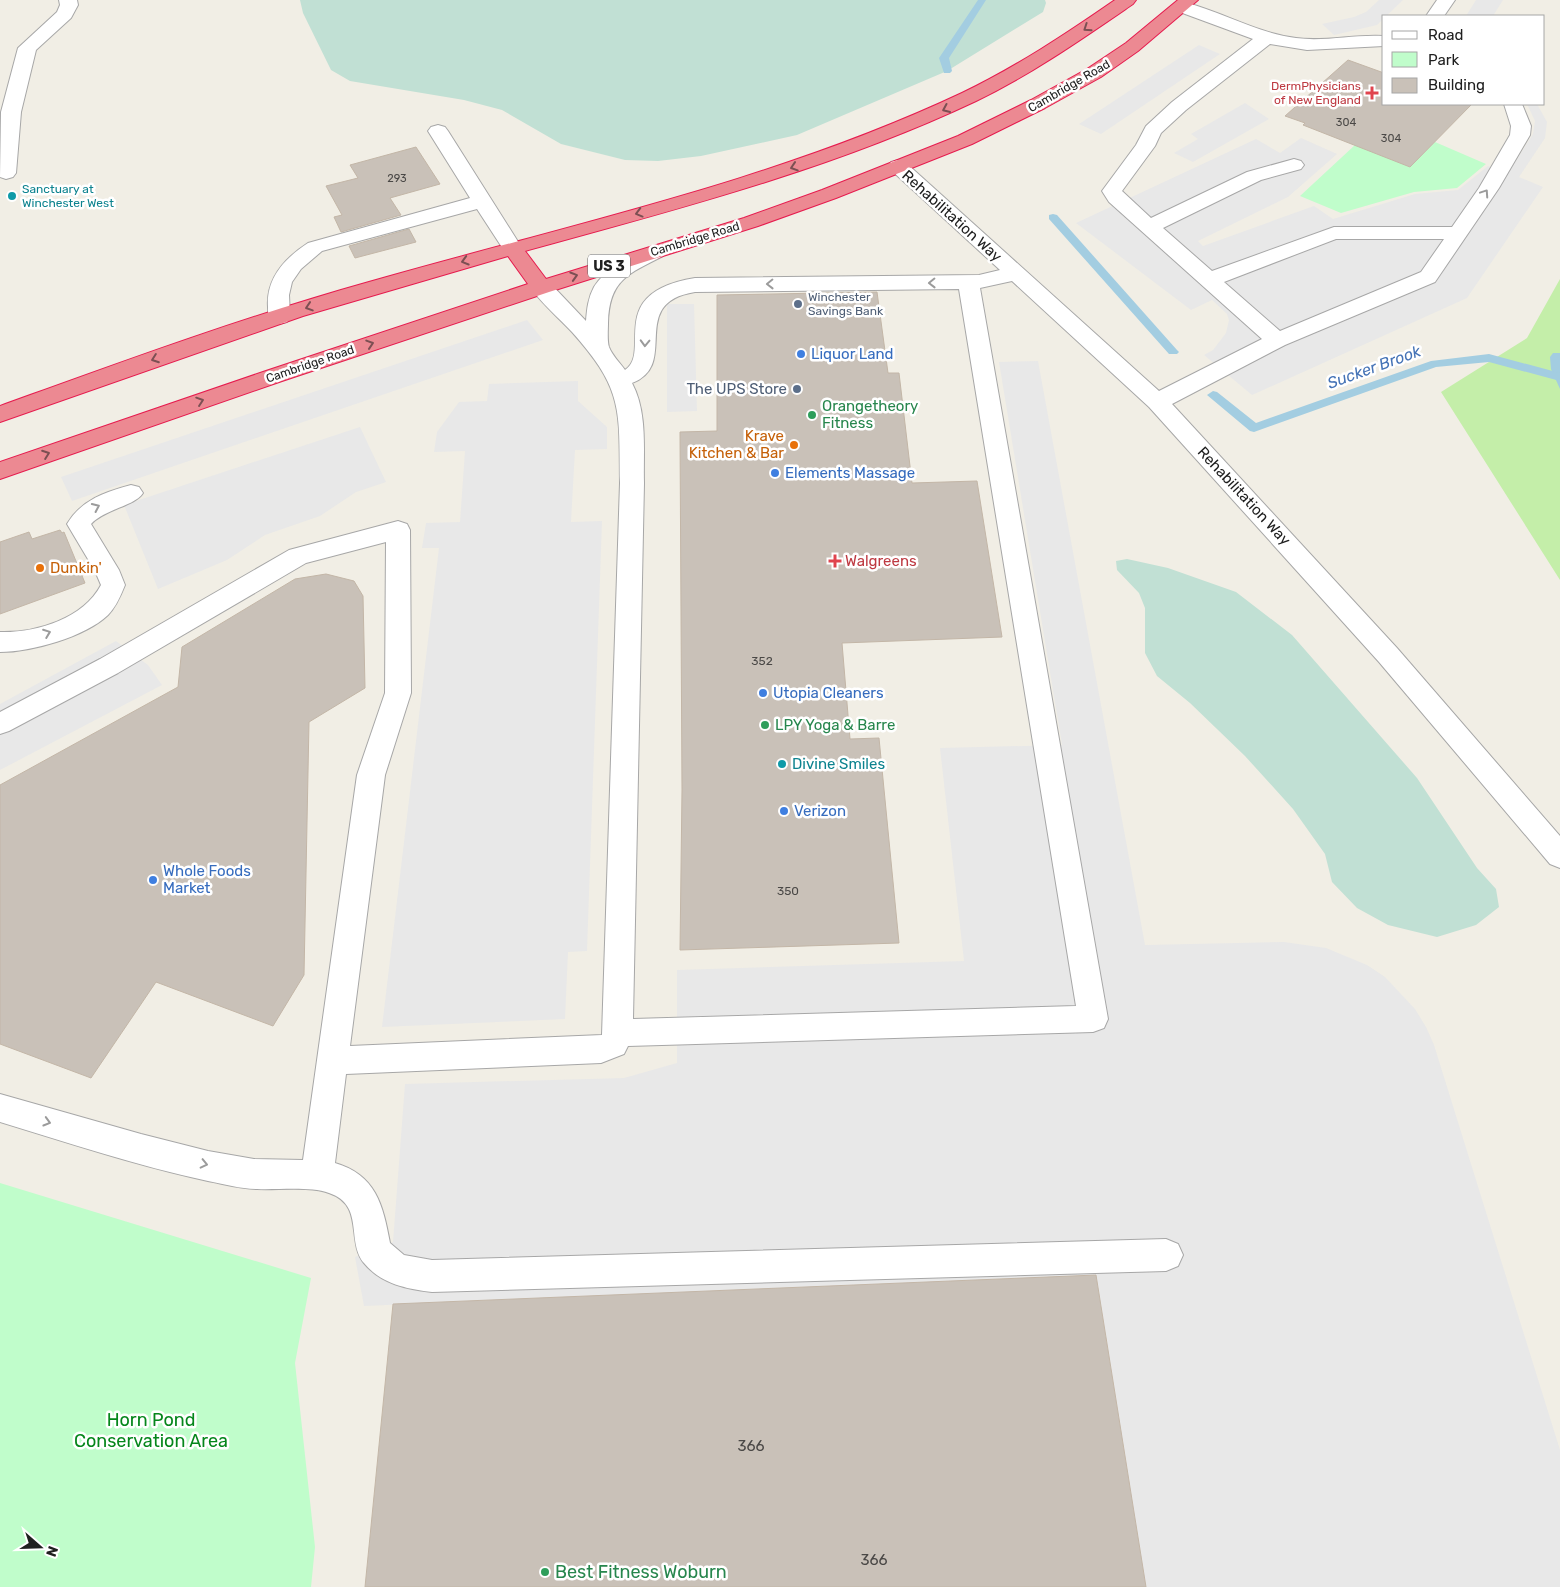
<svg xmlns="http://www.w3.org/2000/svg" width="1560" height="1587" viewBox="0 0 1560 1587" font-family="Rubik,sans-serif">
  <rect width="100%" height="100%" fill="#f1eee5"/>
  <!-- grass -->
  <path fill="#c4eea9" d="M1560,279V580L1441,392L1527,338Z"/>
  <!-- wetland -->
  <path fill="#c1e0d4" d="M300,0H1045L1046,3L1043,12L947,71L797,135L701,156L658,161L625,160L561,144L502,110L464,100L350,81L331,70L303,13Z
    M1127,559L1168,568L1236,592L1292,635L1417,778L1477,868L1496,889L1499,907L1476,925L1437,937L1388,925L1357,908L1332,882L1325,854L1293,809L1245,756L1190,703L1157,676L1145,653V608L1139,593L1117,570L1116,561Z"/>
  <!-- park -->
  <path fill="#c0fdcb" d="M1435,142L1486,164L1457,188L1414,192L1341,213L1300,196L1355,145L1410,167Z
    M0,1183L311,1278L295,1363L315,1547L311,1587H0Z"/>
  <!-- parking -->
  <path fill="#e8e8e8" d="M1379,0H1403L1377,25L1334,35L1322,24L1354,17L1366,12Z
    M1476,0H1503L1493,16H1466Z
    M1199,45L1220,54L1101,134L1079,124Z
    M1245,103L1269,119L1193,162L1174,153L1198,139L1191,134Z
    M1527,104H1537L1547,122L1545,138L1519,177L1543,187L1467,298L1252,395L1204,355L1213,350L1226,333L1229,320L1227,314L1212,300L1191,310L1076,223L1256,139L1280,153L1301,138L1337,154L1288,197L1198,241L1203,246L1314,206L1333,219L1415,194L1458,190L1488,166L1508,173L1533,134L1535,121Z
    M667,304H694L697,411L667,412Z
    M527,320L543,340L72,501L61,477Z
    M1038,361L1145,945L1284,942L1326,948L1367,965L1385,977L1415,1009L1426,1027L1434,1045L1560,1450V1587H1146L1096,1275L364,1306L355,1257L393,1242L405,1084L624,1078L677,1063V970L964,961L940,748L1062,745L999,362Z
    M578,381V401L607,427V449L575,450L571,522L602,521L587,951L568,952L565,1019L382,1027L439,548H422L426,523L460,522L465,451L434,452L437,432L459,402L487,401L489,384Z
    M360,427L386,482L356,492L320,516L265,535L227,560L158,589L124,505Z
    M116,641L148,665L162,685L0,770V704Z"/>
  <!-- water -->
  <path fill="#a3cde1" d="M1553,353H1560V389L1551,369L1550,357Z"/>
  <g fill="none" stroke-linecap="round" stroke-linejoin="round">
    <!-- stream -->
    <path fill="#a3cde1" fill-rule="evenodd" d="M978,0H986L949,58L952,71L950,73H944L939,58Z
      M1053,214L1057,215L1177,350L1179,352L1177,354H1169L1049,219V215Z
      M1489,354L1560,373V381L1489,362L1436,367L1254,432L1250,431L1207,395L1213,391L1217,392L1256,423L1431,361Z"/>
  </g>
  <!-- building -->
  <path fill="#c9c1b8" stroke="#c3b6a7" d="M1348,60L1384,73V104H1472L1410,167L1303,125L1305,123L1285,116Z
    M416,147L440,184L390,198L401,215L341,232L334,217L342,215L326,186L358,178L350,165Z
    M409,229L416,242L355,258L349,246Z
    M877,292L888,373H899L912,483L977,481L1002,637L842,643L850,739L879,738L899,943L680,950L682,790L680,432L717,431V295Z
    M60,530L62,533L64,532L85,583L0,614V542L29,532L32,539Z
    M326,574L354,581L363,596L365,688L309,722L304,975L273,1026L156,982L91,1078L0,1044V785L178,687L182,647L295,579Z
    M1096,1275L1146,1587H365L393,1304Z"/>
  <g fill="none" stroke-linecap="round" stroke-linejoin="round">
    <!-- minor casing -->
    <g stroke="#a7a7a7" stroke-width="2">
      <path id="minor" d="M59,0H77L78,5L71,18L36,50L21,112L16,173L13,177L6,179L0,177L1,112L18,48L57,12L60,5Z
        M1437,0H1455L1444,16H1426Z
        M1183,2C1221,11 1256,33 1296,38C1325,42 1354,34 1384,36V46L1307,50L1270,44L1186,110L1161,133L1155,146L1122,191L1151,218L1247,172L1294,159L1301,161L1304,165L1301,169L1261,180L1163,228L1212,271L1334,227H1452L1479,188L1510,135L1511,126L1504,104H1522L1531,126L1530,135L1499,188L1435,282L1285,345L1172,404L1397,648L1560,836V868L1550,864L1379,662L1149,407L1012,281L980,288L1108,1019L1104,1028L1093,1032L628,1046L624,1054L601,1063L346,1074L335,1163C376,1175 383,1205 390,1243L404,1255L432,1260L1166,1239L1178,1244L1183,1255L1178,1266L1166,1271L432,1292C407,1289 381,1284 364,1263C346,1241 365,1205 329,1193C310,1186 278,1190 257,1189C241,1189 224,1184 208,1181C138,1166 69,1143 0,1122V1094L141,1134L208,1151L254,1159L303,1160L357,775L385,693L386,542L306,563L118,673L9,731L0,734V712L100,659L289,550L398,521L407,524L410,530L411,693L385,775L350,1046L602,1035L620,483C619,410 624,390 572,332C558,317 542,304 530,287L533,282L541,280L549,282L586,321C587,309 588,298 594,287C604,270 644,243 663,248L666,252L663,256C628,274 609,280 608,323C608,330 607,341 609,347C612,355 620,363 625,370C653,352 603,293 695,278L979,275L1000,270L891,170L888,166L891,162L898,160L905,162L1159,391L1262,339L1109,202L1102,191L1136,145L1146,126L1172,102L1253,39L1177,11L1174,7L1177,3ZM1336,239H1444L1421,272L1280,331L1224,282ZM959,289L1076,1006L633,1019L644,483C643,451 648,413 632,383C681,365 626,303 695,292Z
        M438,125L445,127L448,131L522,248L519,252L512,254L505,252L477,209L322,251L301,269L292,282L289,295L290,317L287,322L279,324L271,322C268,317 268,313 268,307C266,278 285,258 308,243L470,198L428,131L431,127Z
        M131,485L139,487L143,493C135,506 105,509 91,524L119,570L125,585C121,595 116,607 108,615C85,637 31,652 0,652V632C36,633 83,619 101,585L95,571L67,524C81,500 105,492 131,485Z"/>
    </g>
    <!-- highway casing -->
    <g stroke="#e61b4e" stroke-width="2">
      <path id="highway" d="M1115,0H1136L1133,4C1082,39 1032,74 976,101C832,169 678,209 525,251L546,279L744,218L822,190L958,136L1031,100L1087,69L1126,43L1178,0H1198L1138,51L1101,77L1045,108L972,144L836,198L758,226L549,292L282,381L0,479V462L266,371L528,284L508,256L303,316L0,422V406C122,362 244,317 369,282C568,225 773,182 962,93C1016,67 1066,34 1115,0Z"/>
    </g>
    <!-- minor -->
    <use href="#minor" fill="#fff" fill-rule="evenodd"/>
    <!-- highway -->
    <use href="#highway" fill="#ec8992" fill-rule="evenodd"/>
  </g>
  <!-- one-way arrows -->
  <defs><path id="oneway-chevron" d="M-2-3.5L2.5 0L-2 3.5" fill="none" stroke-width="1.6" stroke-linecap="round" stroke-linejoin="round" transform="scale(1.25)"/></defs>
  <g stroke="#7c4f53">
    <use href="#oneway-chevron" transform="translate(1087 28) rotate(146)"/>
    <use href="#oneway-chevron" transform="translate(946 109) rotate(156)"/>
    <use href="#oneway-chevron" transform="translate(794 167) rotate(162)"/>
    <use href="#oneway-chevron" transform="translate(639 213) rotate(165)"/>
    <use href="#oneway-chevron" transform="translate(465 261) rotate(164)"/>
    <use href="#oneway-chevron" transform="translate(574 276) rotate(-17)"/>
    <use href="#oneway-chevron" transform="translate(309 307) rotate(162)"/>
    <use href="#oneway-chevron" transform="translate(370 344) rotate(-18)"/>
    <use href="#oneway-chevron" transform="translate(155 359) rotate(160)"/>
    <use href="#oneway-chevron" transform="translate(200 401) rotate(-19)"/>
    <use href="#oneway-chevron" transform="translate(46 454) rotate(-20)"/>
  </g>
  <g stroke="#9b9b9b">
    <use href="#oneway-chevron" transform="translate(1485 193) rotate(-56)"/>
    <use href="#oneway-chevron" transform="translate(932 283) rotate(179)"/>
    <use href="#oneway-chevron" transform="translate(770 284) rotate(179)"/>
    <use href="#oneway-chevron" transform="translate(645 343) rotate(92)"/>
    <use href="#oneway-chevron" transform="translate(96 507) rotate(-25)"/>
    <use href="#oneway-chevron" transform="translate(47 633) rotate(-21)"/>
    <use href="#oneway-chevron" transform="translate(47 1122) rotate(16)"/>
    <use href="#oneway-chevron" transform="translate(204 1164) rotate(13)"/>
  </g>
  <!-- markers -->
  <g fill="#e0444e" stroke="#fff" stroke-width="2">
    <path d="M1369.5 85.5h5v5h5v5h-5v5h-5v-5h-5v-5h5z"/>
    <path d="M832.5 553.5h5v5h5v5h-5v5h-5v-5h-5v-5h5z"/>
  </g>
  <g fill="#0f9aa8" stroke="#fff" stroke-width="2">
    <circle cx="12" cy="196" r="5"/>
    <circle cx="782" cy="764" r="5"/>
  </g>
  <g fill="#5c6f8a" stroke="#fff" stroke-width="2">
    <circle cx="798" cy="304" r="5"/>
    <circle cx="797" cy="389" r="5"/>
  </g>
  <g fill="#3f7fe0" stroke="#fff" stroke-width="2">
    <circle cx="801" cy="354" r="5"/>
    <circle cx="775" cy="473" r="5"/>
    <circle cx="763" cy="693" r="5"/>
    <circle cx="784" cy="811" r="5"/>
    <circle cx="153" cy="880" r="5"/>
  </g>
  <g fill="#2e9e5b" stroke="#fff" stroke-width="2">
    <circle cx="812" cy="415" r="5"/>
    <circle cx="765" cy="725" r="5"/>
    <circle cx="545" cy="1572" r="5"/>
  </g>
  <g fill="#e8710a" stroke="#fff" stroke-width="2">
    <circle cx="794" cy="445" r="5"/>
    <circle cx="40" cy="568" r="5"/>
  </g>
  <g text-anchor="middle" dominant-baseline="central" stroke-width="5" stroke-linejoin="round" paint-order="stroke">
    <!-- far-number labels -->
    <g font-size="11" fill="#4a4846">
      <text x="1346" y="122">304</text>
      <text x="1391" y="138">304</text>
      <text x="397" y="178">293</text>
    </g>
    <!-- far-street labels -->
    <g font-size="12" fill="#202020" stroke="#fff">
      <text transform="translate(1069 86) rotate(-30)">Cambridge Road</text>
      <text transform="translate(695 239) rotate(-17)">Cambridge Road</text>
      <text transform="translate(310 364) rotate(-19)">Cambridge Road</text>
    </g>
    <!-- far-health labels -->
    <g font-size="12" fill="#be3a42" stroke="#fff" text-anchor="end">
      <text x="1361" y="86">DermPhysicians<tspan x="1361" dy="14">of New England</tspan></text>
    </g>
    <!-- far-culture labels -->
    <g font-size="12" fill="#0d838f" stroke="#fff" text-anchor="start">
      <text x="22" y="189">Sanctuary at<tspan x="22" dy="14">Winchester West</tspan></text>
    </g>
    <!-- far-service labels -->
    <g font-size="12" fill="#4e5e75" stroke="#fff" text-anchor="start">
      <text x="808" y="297">Winchester<tspan x="808" dy="14">Savings Bank</tspan></text>
    </g>
    <!-- number labels -->
    <g font-size="12" fill="#4a4846">
      <text x="762" y="661">352</text>
      <text x="788" y="891">350</text>
    </g>
    <!-- shield labels -->
    <rect fill="#fff" stroke="#636363" stroke-width="1" x="588" y="254.5" width="42" height="23" rx="4"/>
    <g font-size="14" font-weight="bold" fill="#202020">
      <text x="609" y="266">US 3</text>
    </g>
    <!-- street labels -->
    <g font-size="15" fill="#202020" stroke="#fff">
      <text transform="translate(952 216) rotate(42)">Rehabilitation Way</text>
      <text transform="translate(1244 496) rotate(47)">Rehabilitation Way</text>
    </g>
    <!-- shop labels -->
    <g font-size="15" fill="#366cbe" stroke="#fff" text-anchor="start">
      <text x="811" y="354">Liquor Land</text>
      <text x="785" y="473">Elements Massage</text>
      <text x="773" y="693">Utopia Cleaners</text>
      <text x="794" y="811">Verizon</text>
      <text x="163" y="871">Whole Foods<tspan x="163" dy="17">Market</tspan></text>
    </g>
    <!-- service labels -->
    <g font-size="15" fill="#4e5e75" stroke="#fff" text-anchor="end">
      <text x="787" y="389">The UPS Store</text>
    </g>
    <!-- leisure labels -->
    <g font-size="15" fill="#27864d" stroke="#fff" text-anchor="start">
      <text x="822" y="406">Orangetheory<tspan x="822" dy="17">Fitness</tspan></text>
      <text x="775" y="725">LPY Yoga &amp; Barre</text>
    </g>
    <!-- food labels -->
    <g font-size="15" fill="#c56008" stroke="#fff" text-anchor="end">
      <text x="784" y="436">Krave<tspan x="784" dy="17">Kitchen &amp; Bar</tspan></text>
      <text x="50" y="568" text-anchor="start">Dunkin'</text>
    </g>
    <!-- health labels -->
    <g font-size="15" fill="#be3a42" stroke="#fff" text-anchor="start">
      <text x="845" y="561">Walgreens</text>
    </g>
    <!-- culture labels -->
    <g font-size="15" fill="#0d838f" stroke="#fff" text-anchor="start">
      <text x="792" y="764">Divine Smiles</text>
    </g>
    <!-- near-number labels -->
    <g font-size="15" fill="#4a4846">
      <text x="751" y="1446">366</text>
      <text x="874" y="1560">366</text>
    </g>
    <!-- water labels -->
    <g font-size="16" font-style="italic" fill="#4573b6" stroke="#fff">
      <text transform="translate(1374 367) rotate(-20)">Sucker Brook</text>
    </g>
    <!-- near-park labels -->
    <g font-size="18" fill="#05861b" stroke="#fff">
      <text x="151" y="1420">Horn Pond<tspan x="151" dy="21">Conservation Area</tspan></text>
    </g>
    <!-- near-leisure labels -->
    <g font-size="18" fill="#27864d" stroke="#fff" text-anchor="start">
      <text x="555" y="1572">Best Fitness Woburn</text>
    </g>
  </g>
  <!-- legend -->
  <rect x="1382" y="15" width="162" height="90" fill="#ffffff" stroke="#a6a6a6"/>
  <rect x="1392" y="31" width="25" height="8" fill="#ffffff" stroke="#a6a6a6"/>
  <text x="1428" y="40" font-size="15" fill="#202020">Road</text>
  <rect x="1392" y="52" width="25" height="15" fill="#c0fdcb" stroke="#a6a6a6"/>
  <text x="1428" y="65" font-size="15" fill="#202020">Park</text>
  <rect x="1392" y="78" width="25" height="15" fill="#c9c1b8" stroke="#a6a6a6"/>
  <text x="1428" y="90" font-size="15" fill="#202020">Building</text>
  <!-- north arrow -->
  <g transform="translate(40 1547) rotate(110)" stroke="#ffffff" stroke-width="4" paint-order="stroke">
  <path d="M0-4L9 19L0 12L-9 19Z" fill="#202020"/>
  <text y="-8" font-size="14" font-weight="bold" text-anchor="middle" fill="#202020">N</text>
  </g>
</svg>
